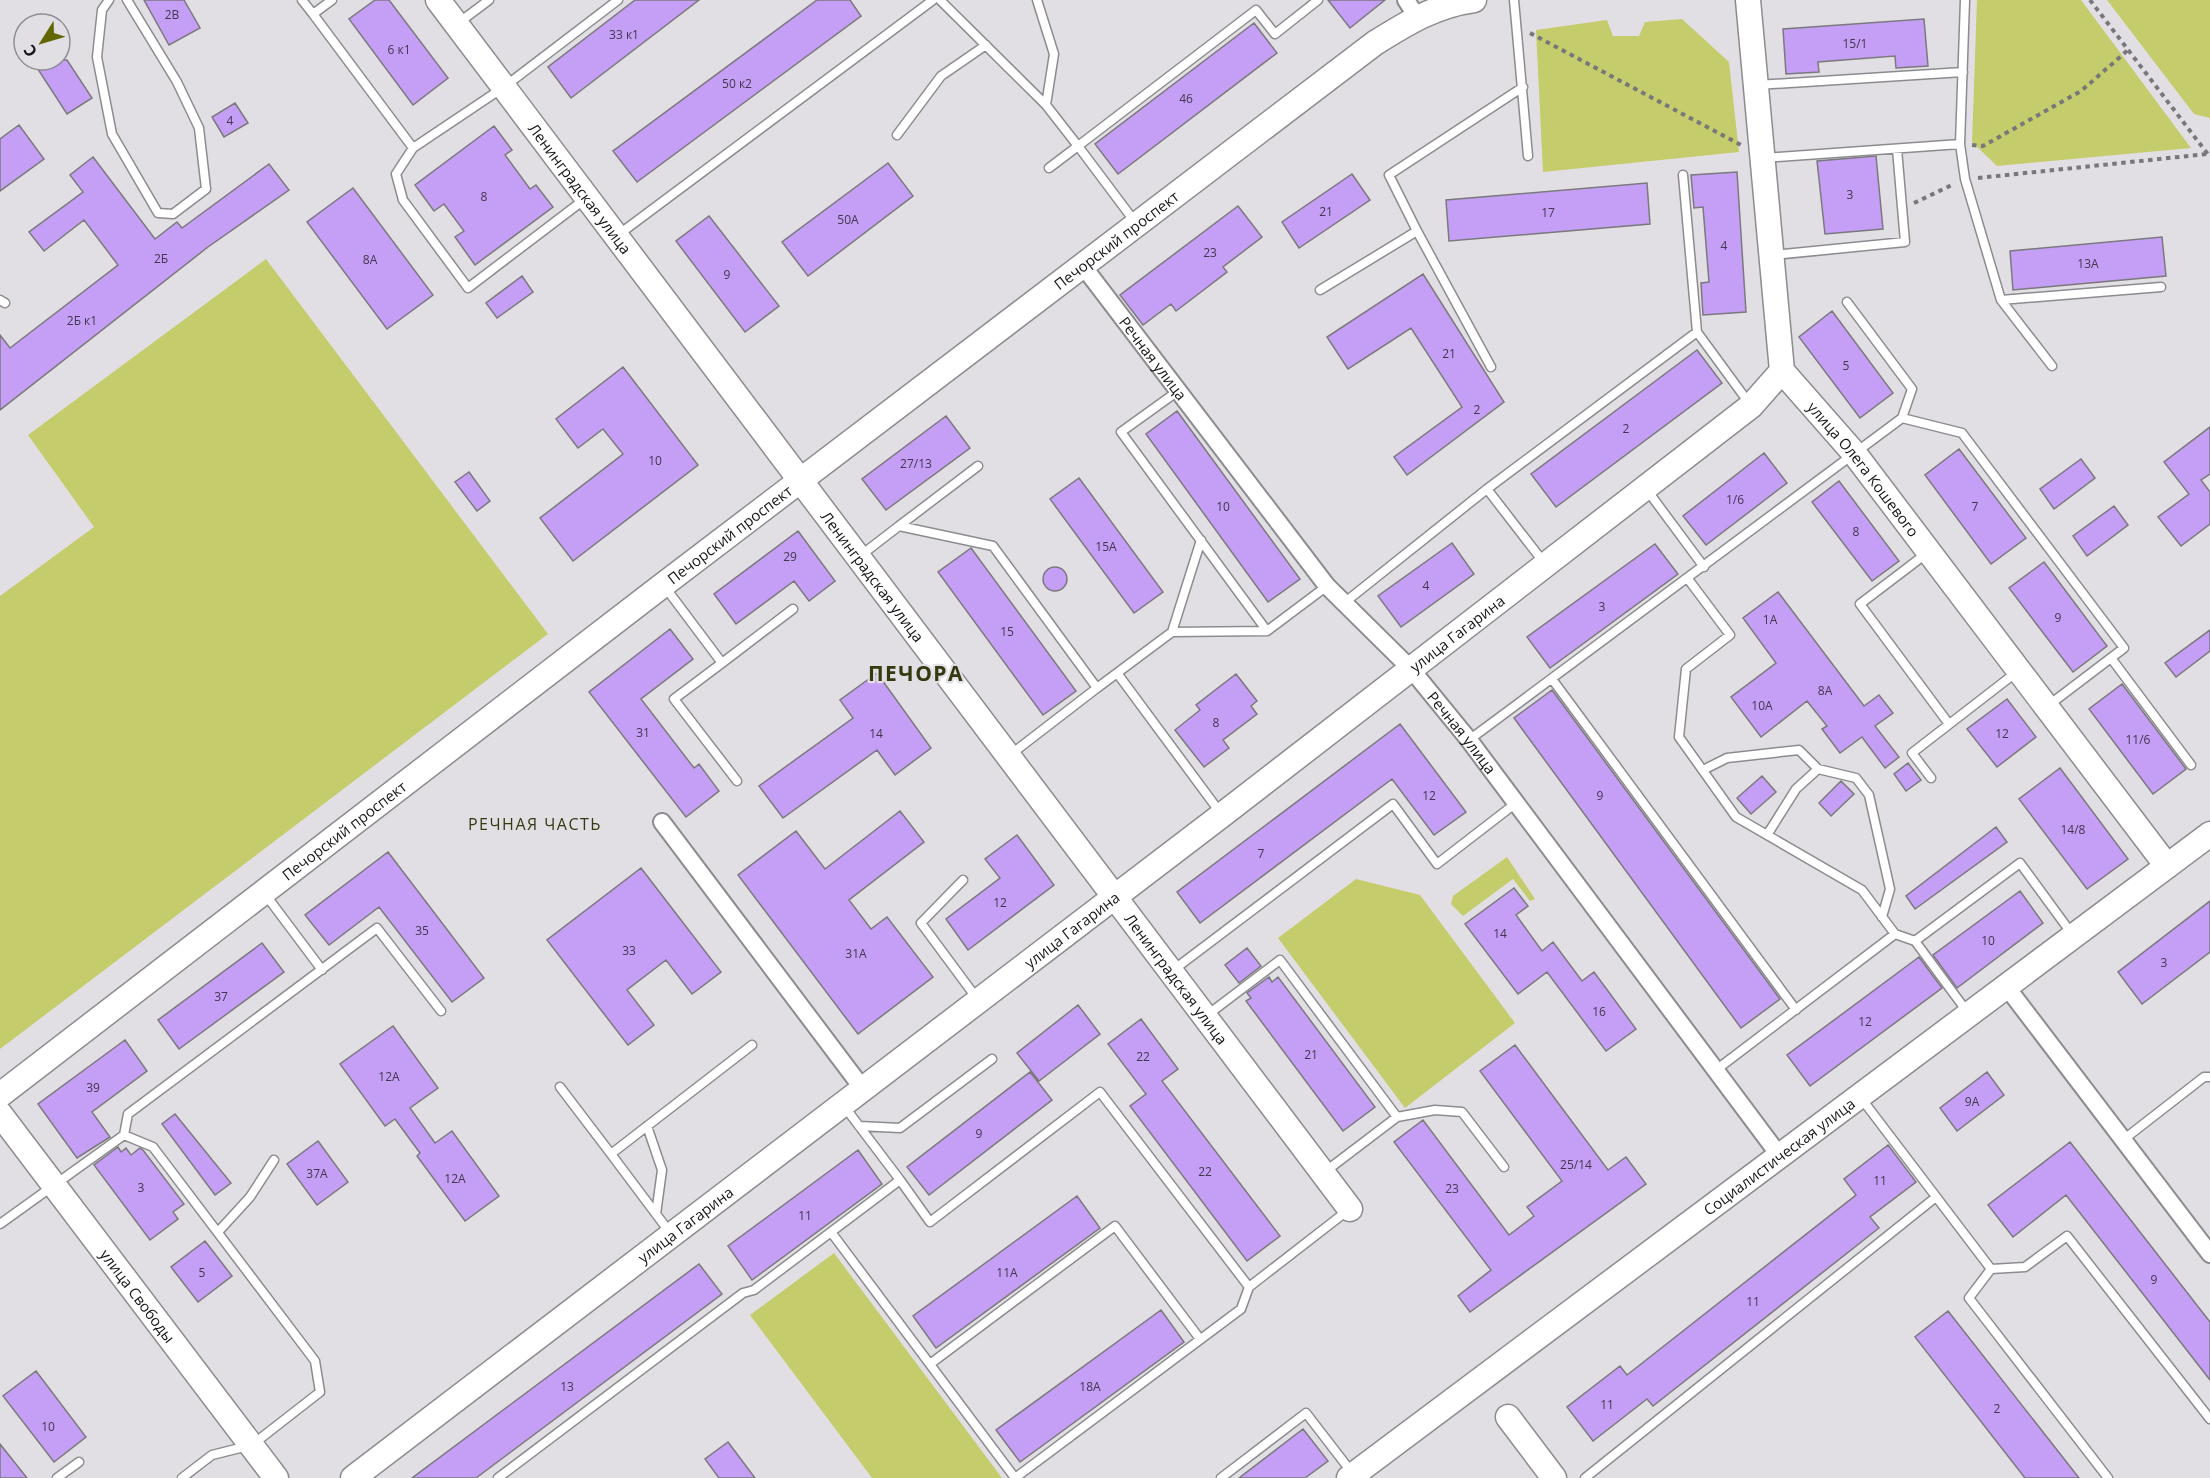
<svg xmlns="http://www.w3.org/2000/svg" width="2210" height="1478" viewBox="0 0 2210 1478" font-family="'Open Sans',sans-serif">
  <rect width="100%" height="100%" fill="#e1dfe4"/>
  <!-- green -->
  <path fill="#c5cc6c" d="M1977,0H2081L2191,148L1997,166L1972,142Z
    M2107,0H2210V118L2194,114Z
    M1682,19L1729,62L1739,152L1543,172L1536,30L1607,20L1613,36H1639L1645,22Z
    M266,259L548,634L0,1049V596L94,527L28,435Z
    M1507,857L1535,899L1530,901L1513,879L1463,916L1451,904L1453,896Z
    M1356,879L1420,895L1515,1023L1405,1108L1278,938Z
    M834,1253L1002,1478H872L750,1315Z"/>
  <!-- building -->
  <path fill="#c59ff5" stroke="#7b797d" stroke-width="1.5" d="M144,0H184L200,28L169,45Z
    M375,0H389L448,78L413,105L349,19Z
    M635,0H699L571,98L548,67Z
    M817,0H850L861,16L637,182L613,151Z
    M1328,0H1385L1350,28Z
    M1924,19L1928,66L1896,68L1895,56L1818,62L1819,72L1786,74L1783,29Z
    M1254,23L1277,53L1118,174L1095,144Z
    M32,60H67L92,98L67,114Z
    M235,103L248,123L224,137L212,117Z
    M19,125L44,159L0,191V139Z
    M494,126L512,150L505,155L530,189L536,185L553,207L475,265L455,237L464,231L444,204L434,211L415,185Z
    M1876,156L1883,229L1825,234L1817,161Z
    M93,157L155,239L177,222L182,228L269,164L289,190L208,247L0,410V335L10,348L118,265L84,220L44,251L29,232L83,192L70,175Z
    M888,163L913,196L808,276L782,242Z
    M1737,172L1746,312L1703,315L1701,283L1709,282L1703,207L1694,208L1691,175Z
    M1352,174L1370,200L1299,248L1282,222Z
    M1647,183L1650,224L1449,241L1446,200Z
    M353,188L433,295L387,329L307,222Z
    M1238,206L1262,237L1223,267L1227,272L1176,311L1171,304L1143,325L1120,295Z
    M709,216L779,306L745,332L676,241Z
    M2162,237L2166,276L2013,290L2010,251Z
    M1423,274L1504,402L1407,475L1394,457L1462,407L1411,328L1348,369L1327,337Z
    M522,276L533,292L497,318L486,303Z
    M1832,311L1893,393L1860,418L1799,337Z
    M1697,350L1722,383L1556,507L1531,474Z
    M623,367L698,465L573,561L540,518L623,454L603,429L578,448L556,419Z
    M1177,411L1300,579L1268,602L1146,434Z
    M946,416L970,448L886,510L862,479Z
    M2210,427V474L2201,480L2210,492V524L2181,546L2158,517L2189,494L2164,462Z
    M1959,449L2026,538L1991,564L1925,475Z
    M1764,453L1787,483L1706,545L1683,516Z
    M2081,459L2095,478L2054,509L2040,489Z
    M469,472L490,501L477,511L455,482Z
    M1079,478L1163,592L1134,613L1050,499Z
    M1839,481L1899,561L1872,581L1812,502Z
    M2114,506L2128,525L2087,556L2073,536Z
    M798,531L835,581L809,601L794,581L736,624L714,594Z
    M1452,543L1474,574L1401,627L1378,596Z
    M1655,544L1678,574L1550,668L1527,637Z
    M971,548L1076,691L1043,715L938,572Z
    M2044,562L2107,646L2073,672L2009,588Z
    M1043 579a12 12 0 1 1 24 0a12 12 0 1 1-24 0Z
    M1778,592L1864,706L1879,695L1893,713L1875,726L1899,757L1885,768L1862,737L1840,753L1822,729L1827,726L1807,701L1761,737L1731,697L1776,663L1743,618Z
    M670,629L693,659L641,699L694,768L699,764L719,791L686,817L589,692Z
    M2210,630V651L2176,677L2165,663Z
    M877,673L931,748L895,775L877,750L783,818L759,786L853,718L840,700Z
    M1236,674L1257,701L1251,706L1257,714L1223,740L1229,748L1204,767L1175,730L1200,710L1196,705Z
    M2122,684L2186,769L2153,794L2089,709Z
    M1552,690L1780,999L1741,1028L1514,718Z
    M2007,699L2036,737L1997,767L1967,729Z
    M1400,724L1466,812L1434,835L1392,779L1200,923L1177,892Z
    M1908,763L1921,780L1906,791L1894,774Z
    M2060,768L2128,859L2087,889L2019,799Z
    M1762,776L1776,792L1751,814L1737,798Z
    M1841,781L1854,794L1831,816L1819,803Z
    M900,811L924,842L849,900L871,929L887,917L933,977L858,1034L738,875L796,831L825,869Z
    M1996,827L2007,842L1915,909L1906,896Z
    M1017,835L1054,885L968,950L946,919L1000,878L985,859Z
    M388,852L484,978L452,1002L379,907L329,945L305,915Z
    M641,868L721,972L692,994L666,960L627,990L654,1025L628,1045L547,940Z
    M1514,888L1528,906L1516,915L1542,951L1553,942L1582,981L1594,972L1636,1029L1606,1051L1547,972L1518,994L1465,924Z
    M2020,891L2043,923L1957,988L1933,955Z
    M2210,901V952L2142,1004L2118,972Z
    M262,943L284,972L179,1049L158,1020Z
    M1247,948L1261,966L1239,983L1225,965Z
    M1919,957L1942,988L1810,1086L1787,1055Z
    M1269,977L1272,982L1278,977L1375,1107L1343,1131L1246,1001L1251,998L1247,993Z
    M1078,1005L1100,1034L1039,1081L1017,1053Z
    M1141,1019L1178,1069L1162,1081L1280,1236L1247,1261L1130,1106L1146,1094L1108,1044Z
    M393,1026L438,1088L410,1108L435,1143L452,1131L499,1196L465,1221L417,1156L420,1153L395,1119L385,1126L340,1064Z
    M125,1040L147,1071L92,1112L110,1137L77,1158L38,1104Z
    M1515,1045L1608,1170L1626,1157L1646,1184L1470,1312L1458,1296L1491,1270L1394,1142L1423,1120L1509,1235L1534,1216L1527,1207L1562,1181L1480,1071Z
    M1030,1072L1052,1100L929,1195L907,1167Z
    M1987,1072L2004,1095L1957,1131L1940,1108Z
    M175,1114L231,1183L215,1195L162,1124Z
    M318,1141L348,1182L317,1205L287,1164Z
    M2070,1142L2210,1322V1380L2066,1195L2013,1237L1988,1205Z
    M1888,1145L1916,1182L1870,1217L1879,1228L1653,1406L1647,1399L1593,1441L1567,1407L1620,1366L1627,1375L1856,1195L1844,1179Z
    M118,1147L121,1152L126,1148L131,1155L140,1148L143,1150L184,1204L173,1212L178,1219L150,1240L94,1165Z
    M858,1150L882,1184L752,1280L728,1246Z
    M1077,1196L1100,1228L936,1348L913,1316Z
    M205,1241L232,1276L198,1302L171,1267Z
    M699,1264L722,1294L476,1478H412Z
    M1161,1310L1184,1342L1020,1462L996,1430Z
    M1948,1311L2079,1478H2025L1915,1337Z
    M36,1371L86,1437L54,1462L3,1396Z
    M1303,1429L1328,1461L1305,1478H1239Z
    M728,1442L755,1478H719L705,1459Z
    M0,1444L27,1478H0Z"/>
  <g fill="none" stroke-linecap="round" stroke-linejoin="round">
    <!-- lane casing -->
    <g stroke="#8c8b8f" stroke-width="11">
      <path id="lane" d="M109,0L102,10L97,57L112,134L158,213L173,214L206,189L199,128L177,82L127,0
        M302,0L313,14
        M332,0L313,14L413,148L504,87L618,0
        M940,0L1046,105
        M1037,0L1054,54L1046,105L1078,146L1049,168
        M1514,0L1528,156
        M457,24L489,0
        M1757,85L1963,72
        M897,135L941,76L986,45
        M1960,144L1965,179L2001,300L2161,287
        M413,148L396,174L403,200L468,288L585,199
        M1763,158L1960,144L1965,0
        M1683,175L1697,332
        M1135,222L1078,146L1256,10L1275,34L1318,0
        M1417,231L1491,367
        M618,235L933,0
        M1774,255L1905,242L1897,149
        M1320,290L1417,231L1389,175L1523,87
        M0,300L5,303
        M2001,300L2052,366
        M1178,391L1121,432L1267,631
        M1902,418L1962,433L2124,648L2049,705
        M1487,489L1545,564
        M1647,490L1704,567
        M899,526L978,466
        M1927,553L1860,604L1949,724
        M860,556L899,526L993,546L1097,688L1010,755
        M1688,579L1730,635L1686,669L1679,737L1736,817L1862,890L1895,934
        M665,587L722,663L674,699L737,781
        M1344,603L1487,489L1697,332L1749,403
        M1172,632L1201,540
        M2111,658L2191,765
        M722,663L793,609
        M1117,673L1222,815
        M1552,679L1796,1010
        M1097,688L1172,632L1267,631L1327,586
        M1469,740L1902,418L1912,389L1847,302
        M1703,770L1727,758L1799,750L1818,769
        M1931,778L1912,753L2018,671
        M1767,835L1796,789L1818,769L1856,778L1869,795L1890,889L1882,917
        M963,880L921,923L978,1000
        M265,894L322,970
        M1915,941L2020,863L2072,934
        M1172,971L1393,804L1437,864L1516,803
        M1206,1016L1280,960L1397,1117
        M1716,1070L1895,934L1915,941L1968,1013
        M560,1087L611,1154
        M1861,1098L1991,1269L1969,1298L2108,1478
        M647,1126L662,1170L656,1214
        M859,1126L900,1128L992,1059
        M124,1135L128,1114L377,928L441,1011
        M2123,1140L2204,1077H2210
        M1326,1171L1397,1117L1435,1110L1462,1112L1504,1167
        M900,1180L930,1222L1100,1092L1249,1287L1347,1211
        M0,1224L124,1135L153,1147L315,1361L320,1392L252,1445L212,1455L182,1478
        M218,1232L250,1197L274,1160
        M831,1232L1015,1478L1241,1309L1249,1287
        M671,1234L611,1154L752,1045
        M1991,1269L2025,1267L2067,1236L2210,1419
        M930,1364L1115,1226L1200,1339
        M57,1478L79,1462
        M498,1478L743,1293L754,1290L900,1180L844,1106
        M1221,1478L1306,1413L1353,1474
        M1585,1478L1936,1197"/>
    </g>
    <!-- street casing -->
    <g stroke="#8c8b8f" stroke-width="20">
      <g id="street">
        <path d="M1406,0L1417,17"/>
        <path id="s1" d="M1083,266L1327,586L1411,669L1469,740L1779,1155"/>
        <path d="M662,822L863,1089"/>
        <path d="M2006,986L2210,1254"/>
      </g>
    </g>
    <!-- secondary casing -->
    <g stroke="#8c8b8f" stroke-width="27">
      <g id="secondary">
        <path id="s2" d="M438,0L1350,1209"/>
        <path id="s3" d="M1748,0L1782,371L1854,453L2167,866"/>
        <path id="s4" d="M0,1095L663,585L1375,43C1407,23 1436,5 1474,0"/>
        <path id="s5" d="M0,1114L276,1478"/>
        <path d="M1508,1417L1554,1478"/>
        <path id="s6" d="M353,1478L1222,815L1751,406L1782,371"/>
        <path id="s7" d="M1349,1478L2210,834"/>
      </g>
    </g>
    <!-- path -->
    <path stroke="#78777a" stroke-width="4" stroke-dasharray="4.5 4.5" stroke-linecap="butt" d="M2090,0L2210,157
      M1530,33L1741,145
      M1972,145L1983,146L2081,91L2128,50
      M1978,178L2207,154
      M1914,203L1954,184"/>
    <!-- lane -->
    <use href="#lane" stroke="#fff" stroke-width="8"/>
    <!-- street -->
    <use href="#street" stroke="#fff" stroke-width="16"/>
    <!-- secondary -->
    <use href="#secondary" stroke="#fff" stroke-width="24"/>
  </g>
  <g text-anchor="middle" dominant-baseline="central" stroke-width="4.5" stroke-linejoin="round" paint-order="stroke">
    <!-- number labels -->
    <g font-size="12" fill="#41374e">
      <text x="172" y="14">2В</text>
      <text x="624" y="34">33 к1</text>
      <text x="1855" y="43">15/1</text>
      <text x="399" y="49">6 к1</text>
      <text x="737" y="83">50 к2</text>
      <text x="1186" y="98">46</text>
      <text x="230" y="120">4</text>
      <text x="1850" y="194">3</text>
      <text x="484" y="196">8</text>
      <text x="1326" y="211">21</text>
      <text x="1548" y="212">17</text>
      <text x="848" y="219">50А</text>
      <text x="1724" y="245">4</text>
      <text x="1210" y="252">23</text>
      <text x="161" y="258">2Б</text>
      <text x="370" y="259">8А</text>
      <text x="2088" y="263">13А</text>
      <text x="727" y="274">9</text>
      <text x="82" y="320">2Б к1</text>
      <text x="1449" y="353">21</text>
      <text x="1846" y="365">5</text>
      <text x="1477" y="409">2</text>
      <text x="1626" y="428">2</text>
      <text x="655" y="460">10</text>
      <text x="916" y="463">27/13</text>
      <text x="1735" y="499">1/6</text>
      <text x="1223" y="506">10</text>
      <text x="1975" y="506">7</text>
      <text x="1856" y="531">8</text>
      <text x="1106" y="546">15А</text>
      <text x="790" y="556">29</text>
      <text x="1426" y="585">4</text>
      <text x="1602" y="606">3</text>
      <text x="2058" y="617">9</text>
      <text x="1770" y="619">1А</text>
      <text x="1007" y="631">15</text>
      <text x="1825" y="690">8А</text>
      <text x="1762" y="705">10А</text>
      <text x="1216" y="722">8</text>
      <text x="643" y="732">31</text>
      <text x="876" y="733">14</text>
      <text x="2002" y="733">12</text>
      <text x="2138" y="739">11/6</text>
      <text x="1429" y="795">12</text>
      <text x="1600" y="795">9</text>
      <text x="2073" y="829">14/8</text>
      <text x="1261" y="853">7</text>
      <text x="1000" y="902">12</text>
      <text x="422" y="930">35</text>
      <text x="1500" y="933">14</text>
      <text x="1988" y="940">10</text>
      <text x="629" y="950">33</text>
      <text x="856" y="953">31А</text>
      <text x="2164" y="962">3</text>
      <text x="221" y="996">37</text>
      <text x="1599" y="1011">16</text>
      <text x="1865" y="1021">12</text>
      <text x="1311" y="1054">21</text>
      <text x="1143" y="1056">22</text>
      <text x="389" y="1076">12А</text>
      <text x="93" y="1087">39</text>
      <text x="1972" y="1101">9А</text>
      <text x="979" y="1133">9</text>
      <text x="1576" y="1164">25/14</text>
      <text x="1205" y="1171">22</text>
      <text x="317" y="1173">37А</text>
      <text x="455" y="1178">12А</text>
      <text x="1880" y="1180">11</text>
      <text x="141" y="1187">3</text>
      <text x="1452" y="1188">23</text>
      <text x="805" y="1215">11</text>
      <text x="202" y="1272">5</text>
      <text x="1007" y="1272">11А</text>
      <text x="2154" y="1279">9</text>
      <text x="1753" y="1301">11</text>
      <text x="567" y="1386">13</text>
      <text x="1090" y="1386">18А</text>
      <text x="1607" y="1404">11</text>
      <text x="1997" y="1408">2</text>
      <text x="48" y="1426">10</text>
    </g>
    <!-- street labels -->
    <g font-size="15" fill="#151416" stroke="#e1dfe4">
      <text stroke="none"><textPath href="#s2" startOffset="236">Ленинградская улица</textPath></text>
      <text stroke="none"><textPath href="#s4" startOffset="1406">Печорский проспект</textPath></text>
      <text stroke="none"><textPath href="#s1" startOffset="116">Речная улица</textPath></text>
      <text stroke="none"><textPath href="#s3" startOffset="500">улица Олега Кошевого</textPath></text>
      <text stroke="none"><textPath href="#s4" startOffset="920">Печорский проспект</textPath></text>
      <text stroke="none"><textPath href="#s2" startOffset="722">Ленинградская улица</textPath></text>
      <text stroke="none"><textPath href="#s6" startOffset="1390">улица Гагарина</textPath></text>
      <text stroke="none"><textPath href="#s1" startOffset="602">Речная улица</textPath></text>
      <text stroke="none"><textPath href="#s4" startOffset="434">Печорский проспект</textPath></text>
      <text stroke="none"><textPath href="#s6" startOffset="904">улица Гагарина</textPath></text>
      <text stroke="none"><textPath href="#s2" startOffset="1226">Ленинградская улица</textPath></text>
      <text stroke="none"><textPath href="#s7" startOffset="537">Социалистическая улица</textPath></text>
      <text stroke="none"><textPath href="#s6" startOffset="418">улица Гагарина</textPath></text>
      <text stroke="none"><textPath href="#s5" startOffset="228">улица Свободы</textPath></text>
    </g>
    <!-- neighbourhood labels -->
    <g font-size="16" letter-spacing="1.5" fill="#36380f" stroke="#e1dfe4">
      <text x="535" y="824">РЕЧНАЯ ЧАСТЬ</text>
    </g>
    <!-- district labels -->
    <g font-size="21" font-weight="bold" letter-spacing="1.5" fill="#36380f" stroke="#e1dfe4">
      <text x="916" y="673">ПЕЧОРА</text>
    </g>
  </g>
  <!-- north arrow -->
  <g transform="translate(42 42) rotate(233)"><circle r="28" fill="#e1dfe4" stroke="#8f8e92" stroke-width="1.5"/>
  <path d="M0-4.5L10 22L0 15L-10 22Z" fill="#636703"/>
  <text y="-9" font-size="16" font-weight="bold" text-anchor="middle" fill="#151416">С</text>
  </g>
</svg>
